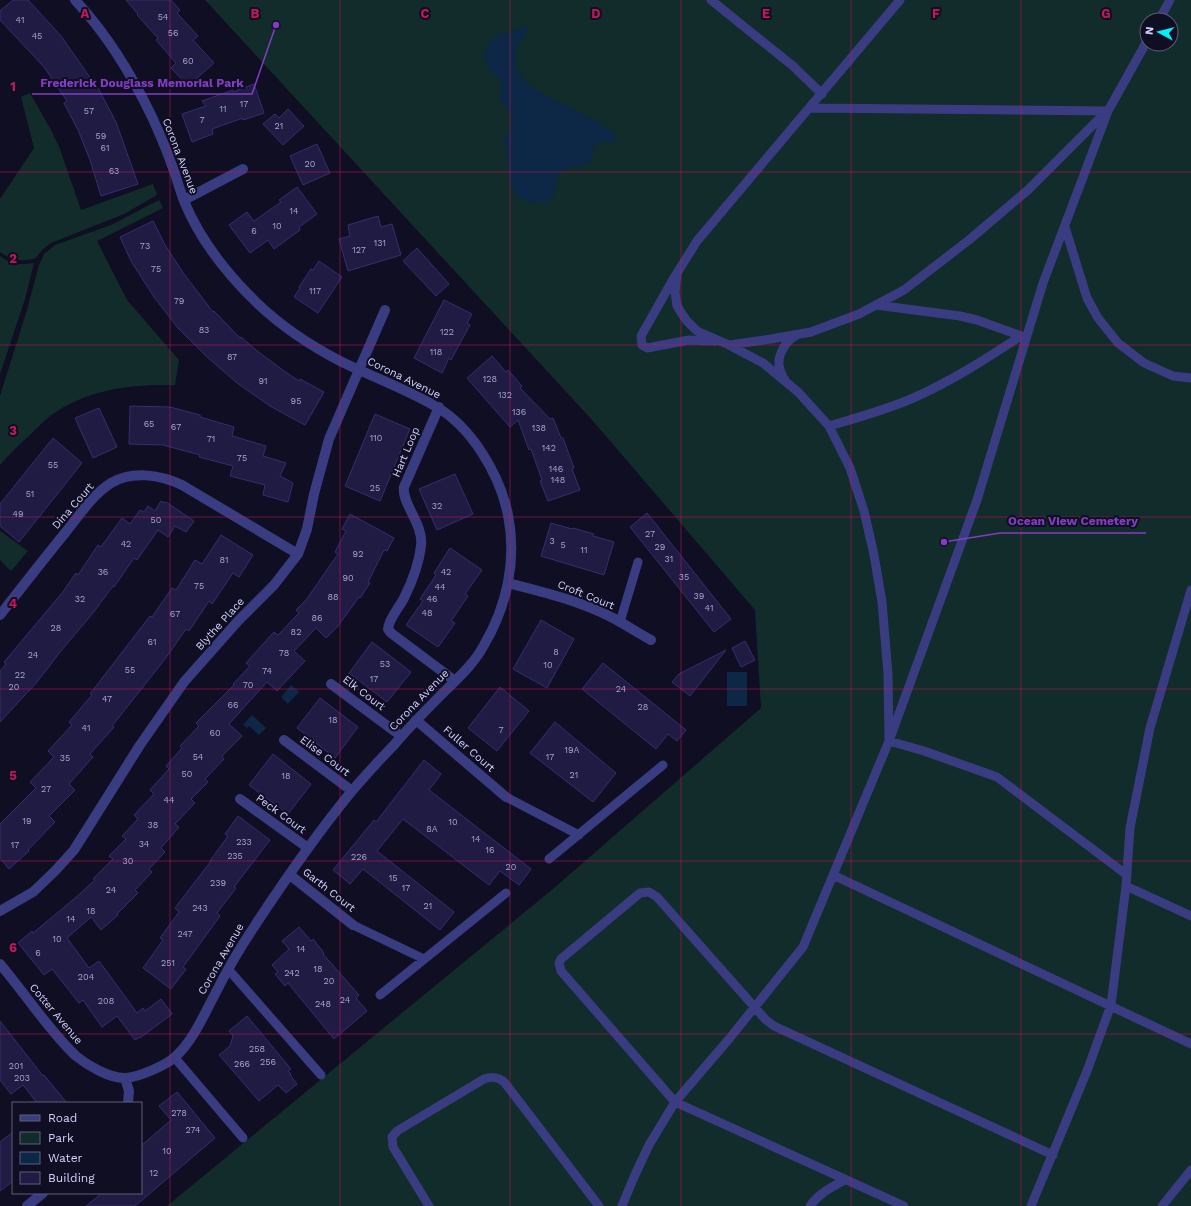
<svg xmlns="http://www.w3.org/2000/svg" width="1191" height="1206" viewBox="0 0 1191 1206" font-family="'Work Sans',sans-serif">
  <rect width="100%" height="100%" fill="#100e22"/>
  <!-- green -->
  <path fill="#112c2a" fill-rule="evenodd" d="M205,0H1191V1206H167L554,888L761,708L755,610L593,421ZM1147,20H1171V44H1147Z
    M30,93L51,130L60,149L81,210L153,184L157,195L124,214L51,243L42,250L36,258C22,262 12,261 0,252V199L34,148L21,97Z
    M159,200L163,208L97,241L127,300L179,360L175,385C131,384 87,389 50,416C43,422 36,429 30,435C19,445 9,454 0,465V396L27,310L39,265L44,254L55,245L111,225Z
    M0,256C11,265 21,265 34,263L25,299L0,374Z
    M0,531L28,551L11,571L0,560Z"/>
  <!-- water -->
  <path fill="#0d2747" d="M529,26C525,35 517,43 516,53C510,85 553,98 575,110C590,118 604,125 617,136L616,141L596,143L592,153V161L583,166L571,167L559,172L553,198C542,202 540,203 529,201C506,196 510,172 507,155C507,150 505,145 504,140L509,133L513,120L508,110L498,97L501,90L500,78L493,73L483,58L488,44L497,35Z
    M727,672H747V706H727Z
    M291,685L299,692L288,704L281,697Z
    M252,715L266,728L259,735L249,726L247,728L243,725Z"/>
  <!-- building -->
  <path fill="#201b43" stroke="#362d6f" d="M13,0H28L61,36L96,86H97L116,122L138,184L101,196L90,160L78,130L64,103L67,101L44,67L0,20V11Z
    M126,0H171L180,10L177,13L198,36L193,40L214,63L188,86L171,68L176,63L156,40L158,38L137,15L138,14Z
    M254,84L264,113L243,120V118L212,129L213,134L192,142L182,114L206,106L202,101L233,90V92Z
    M288,109L304,126L283,145L263,124L275,114L279,118Z
    M317,144L330,173L303,185L290,156Z
    M297,187L317,214L299,227L300,230L274,249L268,240L250,253L229,225L247,212L254,221L281,202L279,200Z
    M378,216L381,227L392,224L401,255L348,271L339,239L350,236L348,225Z
    M153,221L165,245L184,274L213,312L214,311L240,338L241,337L256,350L284,371L299,381L300,379L324,392L305,425L270,406L237,383L206,356L178,328L154,297L131,261L120,237Z
    M417,248L449,284L436,296L403,261Z
    M319,261L342,277L318,313L294,297L300,288L299,287L311,269L313,270Z
    M444,300L472,314L467,323L470,325L451,360L449,358L442,373L414,358Z
    M492,356L506,372L508,370L522,386L520,388L550,419L553,418L561,438H563L574,468L572,469L580,490L548,501L540,481L542,480L531,449L529,450L518,420L510,427L467,378Z
    M130,406L170,407L200,415V417L234,427L232,436L266,446L263,456L286,463L280,476L293,483L288,502L263,495L265,485L230,476L233,466L199,457L200,455L163,445L129,444Z
    M99,408L117,447L93,458L75,418Z
    M375,414L410,429L380,501L345,486Z
    M53,438L82,463L19,542L0,526V504Z
    M455,474L473,514L437,530L419,489Z
    M161,501L165,503L166,502L194,521L186,532L175,526L168,537L158,530L137,560L134,558L114,587L113,586L93,613L60,652L37,682L0,722V671L6,664L4,662L62,593L76,573L78,575L98,545L101,547L122,518L130,524L140,510L144,512L148,506L155,511Z
    M647,513L731,619L714,632L630,527Z
    M350,514L394,538L387,551L384,550L368,582L370,583L360,598L359,597L338,626L326,638L316,628L294,651L305,661L277,691L267,682L229,724L242,736L222,756L224,759L205,779L208,782L191,799L195,803L175,824L179,827L161,848L165,852L149,869L152,872L135,890L138,893L117,914L118,915L101,930L91,917L67,938L89,968L99,961L137,1013L143,1008L145,1011L161,999L172,1014L140,1038V1037L135,1040L117,1016L102,1027L83,1000L79,1003L52,969L44,975L18,943L32,931L33,933L74,899L95,880L93,879L113,859L109,856L126,839L122,836L138,819L134,815L154,794L150,790L169,769L166,766L182,748L180,746L199,726L196,723L234,685L233,684L250,666L246,663L263,644L274,632L278,635L299,613L296,610L306,600L338,554L335,552L346,531L342,529Z
    M551,523L572,529L573,528L594,534L593,536L614,542L604,575L541,556Z
    M221,535L253,555L248,563L239,577L233,573L212,604L209,601L189,631L186,629L165,659L112,726L114,727L90,754L93,757L69,784L75,790L49,816L55,822L28,850L29,851L9,869L0,858V824L36,788L30,782L54,757L48,751L72,725L69,722L92,695L90,694L150,616L152,617L172,588L176,590L195,560L202,564Z
    M450,548L482,570L465,594L468,596L451,621L455,623L438,647L406,625L423,601L420,599L436,575L434,573Z
    M541,620L574,639L547,688L513,669Z
    M745,641L755,660L741,667L732,648Z
    M372,642L411,672L387,702L349,673Z
    M726,650L690,696L672,682L679,674Z
    M603,663L686,730L677,741L668,734L656,749L582,689Z
    M500,687L529,711L497,751L468,728Z
    M320,698L358,727L335,758L297,728Z
    M555,722L616,773L593,802L530,753Z
    M273,754L311,784L288,814L249,785Z
    M424,760L441,774L429,790L531,869L519,885L500,871L489,885L403,819L377,851L454,912L440,930L363,869L350,884L333,870L374,820L376,822Z
    M238,816L270,840L234,887L236,888L217,913L220,916L183,967L186,969L171,989L143,968L163,940L160,938L179,912L175,908L211,861H210L228,836L225,834Z
    M299,927L311,941L313,939L324,953L323,954L359,995L356,998L367,1011L334,1039L288,983L285,986L275,974L278,972L272,965L289,949L282,941Z
    M247,1016L291,1069L288,1071L291,1074L290,1075L297,1084L286,1093L278,1085L259,1101L219,1055L230,1046L233,1036L229,1031Z
    M0,1021L43,1076L44,1075L67,1103H37L23,1085L11,1094L0,1080Z
    M177,1092L215,1138L135,1206H86L102,1193H141V1146L171,1120L159,1106Z
    M13,1132V1181L0,1191V1142Z"/>
  <g fill="none" stroke-linecap="round" stroke-linejoin="round">
    <!-- service -->
    <path stroke="#3a3c81" stroke-width="9" d="M711,0L793,66L822,94
      M900,0L697,241L677,273L675,292L677,306L686,320L697,331L729,345L763,363L798,392L829,426L850,468L864,511L874,555L882,602L888,674L889,741L924,751L997,777L1127,875
      M1159,20L1170,0
      M811,108L1108,111
      M1065,227L1087,298L1098,318L1118,343L1144,363L1173,376L1191,378
      M675,276L641,336L642,345L647,348L689,340L715,341
      M876,305L960,316L977,320L1024,337
      M729,345L771,339L811,332L859,314L904,290L969,240L1028,190L1105,113
      M785,380C782,376 780,371 779,365C778,354 786,341 795,336
      M829,426C857,418 885,410 911,399C950,382 986,359 1021,336
      M620,622L638,562
      M506,797L579,835
      M549,859L663,765
      M833,875L1191,1044
      M1126,886L1191,916
      M353,925L424,959
      M228,969L321,1075
      M380,995L506,893
      M175,1058L243,1138
      M429,1206L393,1147L392,1137L397,1131L484,1079C493,1076 499,1077 505,1083L599,1206
      M622,1206L634,1177L649,1145L675,1102L729,1039L803,947L889,741L977,500L1043,283L1108,111L1147,41
      M810,1206C819,1193 832,1187 845,1180
      M904,1206L675,1102L561,971L559,963L561,959L640,893L649,892L657,897L766,1020L774,1026L1053,1155
      M1031,1206L1087,1071L1111,1005L1126,886L1130,828L1150,728L1191,590
      M1162,1206L1191,1170"/>
    <!-- minor -->
    <path stroke="#3a3c81" stroke-width="10" d="M184,200L243,169
      M439,407L404,487C401,503 424,524 421,546C419,564 412,582 404,598C399,608 389,618 388,629L391,633L455,681
      M508,583C544,592 580,601 613,618C626,625 638,633 651,640
      M0,615C22,587 43,560 65,533C79,516 92,495 111,483C132,470 161,475 182,485L298,554
      M331,684L401,736
      M416,720L506,797
      M284,740L352,791
      M240,799L308,848
      M290,875L353,925
      M0,911L33,892L55,871L74,850L140,745L184,682L238,621L274,585L298,554L307,529L314,494L329,439L385,310
      M0,964C15,982 29,1001 44,1020C54,1032 64,1045 76,1056C87,1065 110,1079 126,1078C139,1077 167,1065 176,1056C192,1042 204,1015 214,996C226,972 239,949 254,927C284,881 316,835 351,792C365,776 379,760 394,745C409,727 426,710 443,693C458,678 474,664 484,645C507,606 517,560 508,515C500,475 472,427 435,406C406,389 373,377 342,362C311,346 282,327 257,303C227,274 200,240 184,201C179,188 176,175 171,163C166,148 159,133 153,119C133,77 107,34 75,0
      M125,1078L129,1091L128,1103
      M27,1206L43,1193"/>
  </g>
  <!-- grid -->
  <path fill="none" stroke="#c2185b" stroke-width="1" stroke-opacity="0.55" d="M170,0V1206M340,0V1206M510,0V1206M681,0V1206M851,0V1206M1021,0V1206M0,172H1191M0,345H1191M0,517H1191M0,689H1191M0,861H1191M0,1034H1191"/>
  <g text-anchor="middle" dominant-baseline="central" stroke-width="4" stroke-linejoin="round" paint-order="stroke">
    <!-- number labels -->
    <g font-size="9" fill="#a6a4cf">
      <text x="163" y="17">54</text>
      <text x="20" y="20">41</text>
      <text x="173" y="33">56</text>
      <text x="37" y="36">45</text>
      <text x="188" y="61">60</text>
      <text x="244" y="104">17</text>
      <text x="223" y="109">11</text>
      <text x="89" y="111">57</text>
      <text x="202" y="120">7</text>
      <text x="279" y="126">21</text>
      <text x="101" y="136">59</text>
      <text x="105" y="148">61</text>
      <text x="310" y="164">20</text>
      <text x="114" y="171">63</text>
      <text x="294" y="211">14</text>
      <text x="277" y="226">10</text>
      <text x="254" y="231">6</text>
      <text x="380" y="243">131</text>
      <text x="145" y="246">73</text>
      <text x="359" y="250">127</text>
      <text x="156" y="269">75</text>
      <text x="315" y="291">117</text>
      <text x="179" y="301">79</text>
      <text x="204" y="330">83</text>
      <text x="447" y="332">122</text>
      <text x="436" y="352">118</text>
      <text x="232" y="357">87</text>
      <text x="490" y="379">128</text>
      <text x="263" y="381">91</text>
      <text x="505" y="395">132</text>
      <text x="296" y="401">95</text>
      <text x="519" y="412">136</text>
      <text x="149" y="424">65</text>
      <text x="176" y="427">67</text>
      <text x="539" y="428">138</text>
      <text x="376" y="438">110</text>
      <text x="211" y="439">71</text>
      <text x="549" y="448">142</text>
      <text x="242" y="458">75</text>
      <text x="53" y="465">55</text>
      <text x="556" y="469">146</text>
      <text x="558" y="480">148</text>
      <text x="375" y="488">25</text>
      <text x="30" y="494">51</text>
      <text x="437" y="506">32</text>
      <text x="18" y="514">49</text>
      <text x="156" y="520">50</text>
      <text x="650" y="534">27</text>
      <text x="552" y="541">3</text>
      <text x="126" y="544">42</text>
      <text x="563" y="545">5</text>
      <text x="660" y="547">29</text>
      <text x="584" y="550">11</text>
      <text x="358" y="554">92</text>
      <text x="669" y="559">31</text>
      <text x="224" y="560">81</text>
      <text x="103" y="572">36</text>
      <text x="446" y="572">42</text>
      <text x="684" y="577">35</text>
      <text x="348" y="578">90</text>
      <text x="199" y="586">75</text>
      <text x="440" y="587">44</text>
      <text x="699" y="596">39</text>
      <text x="333" y="597">88</text>
      <text x="80" y="599">32</text>
      <text x="432" y="599">46</text>
      <text x="709" y="608">41</text>
      <text x="427" y="613">48</text>
      <text x="175" y="614">67</text>
      <text x="317" y="618">86</text>
      <text x="56" y="628">28</text>
      <text x="296" y="632">82</text>
      <text x="152" y="642">61</text>
      <text x="556" y="652">8</text>
      <text x="284" y="653">78</text>
      <text x="33" y="655">24</text>
      <text x="385" y="664">53</text>
      <text x="548" y="665">10</text>
      <text x="130" y="670">55</text>
      <text x="267" y="671">74</text>
      <text x="20" y="675">22</text>
      <text x="374" y="679">17</text>
      <text x="248" y="685">70</text>
      <text x="14" y="687">20</text>
      <text x="621" y="689">24</text>
      <text x="107" y="699">47</text>
      <text x="233" y="705">66</text>
      <text x="643" y="707">28</text>
      <text x="333" y="720">18</text>
      <text x="86" y="728">41</text>
      <text x="501" y="730">7</text>
      <text x="215" y="733">60</text>
      <text x="572" y="750">19A</text>
      <text x="198" y="757">54</text>
      <text x="550" y="757">17</text>
      <text x="65" y="758">35</text>
      <text x="187" y="774">50</text>
      <text x="574" y="775">21</text>
      <text x="286" y="776">18</text>
      <text x="46" y="789">27</text>
      <text x="169" y="800">44</text>
      <text x="27" y="821">19</text>
      <text x="453" y="822">10</text>
      <text x="153" y="825">38</text>
      <text x="432" y="829">8A</text>
      <text x="476" y="839">14</text>
      <text x="244" y="842">233</text>
      <text x="144" y="844">34</text>
      <text x="15" y="845">17</text>
      <text x="490" y="850">16</text>
      <text x="235" y="856">235</text>
      <text x="359" y="857">226</text>
      <text x="128" y="861">30</text>
      <text x="511" y="867">20</text>
      <text x="393" y="878">15</text>
      <text x="218" y="883">239</text>
      <text x="406" y="888">17</text>
      <text x="111" y="890">24</text>
      <text x="428" y="906">21</text>
      <text x="200" y="908">243</text>
      <text x="91" y="911">18</text>
      <text x="71" y="919">14</text>
      <text x="185" y="934">247</text>
      <text x="57" y="939">10</text>
      <text x="301" y="949">14</text>
      <text x="38" y="953">6</text>
      <text x="168" y="963">251</text>
      <text x="318" y="969">18</text>
      <text x="292" y="973">242</text>
      <text x="86" y="977">204</text>
      <text x="329" y="981">20</text>
      <text x="345" y="1000">24</text>
      <text x="106" y="1001">208</text>
      <text x="323" y="1004">248</text>
      <text x="257" y="1049">258</text>
      <text x="268" y="1062">256</text>
      <text x="242" y="1064">266</text>
      <text x="16" y="1066">201</text>
      <text x="22" y="1078">203</text>
      <text x="179" y="1113">278</text>
      <text x="193" y="1130">274</text>
      <text x="167" y="1151">10</text>
      <text x="154" y="1173">12</text>
    </g>
    <!-- street labels -->
    <g font-size="11" fill="#d3d1fe" stroke="#100e22">
      <text transform="translate(180 156) rotate(69)">Corona Avenue</text>
      <text transform="translate(404 378) rotate(26)">Corona Avenue</text>
      <text transform="translate(406 452) rotate(-67)">Hart Loop</text>
      <text transform="translate(73 506) rotate(-49)">Dina Court</text>
      <text transform="translate(586 595) rotate(22)">Croft Court</text>
      <text transform="translate(220 624) rotate(-48)">Blythe Place</text>
      <text transform="translate(364 693) rotate(37)">Elk Court</text>
      <text transform="translate(419 700) rotate(-46)">Corona Avenue</text>
      <text transform="translate(469 749) rotate(41)">Fuller Court</text>
      <text transform="translate(325 756) rotate(37)">Elise Court</text>
      <text transform="translate(281 814) rotate(36)">Peck Court</text>
      <text transform="translate(329 890) rotate(38)">Garth Court</text>
      <text transform="translate(221 959) rotate(-60)">Corona Avenue</text>
      <text transform="translate(56 1014) rotate(50)">Cotter Avenue</text>
    </g>
  </g>
  <g font-size="13" text-anchor="middle" font-weight="bold" fill="#c2185b" stroke="#100e22" stroke-width="4" stroke-linejoin="round" paint-order="stroke">
    <text x="85" y="18">A</text>
    <text x="255" y="18">B</text>
    <text x="425" y="18">C</text>
    <text x="596" y="18">D</text>
    <text x="766" y="18">E</text>
    <text x="936" y="18">F</text>
    <text x="1106" y="18">G</text>
    <text x="13" y="91">1</text>
    <text x="13" y="263">2</text>
    <text x="13" y="435">3</text>
    <text x="13" y="608">4</text>
    <text x="13" y="780">5</text>
    <text x="13" y="952">6</text>
  </g>
  <!-- callouts -->
  <path fill="none" stroke="#843cc5" stroke-width="1.5" d="M276 25L252 94H32M944 542L1000 533H1146"/>
  <g fill="#843cc5" stroke="#100e22" stroke-width="1.5">
    <circle cx="276" cy="25" r="4"/>
    <circle cx="944" cy="542" r="4"/>
  </g>
  <g font-size="12" text-anchor="middle" font-weight="bold" fill="#843cc5" stroke="#100e22" stroke-width="4" stroke-linejoin="round" paint-order="stroke">
    <text x="142" y="87">Frederick Douglass Memorial Park</text>
    <text x="1073" y="525">Ocean View Cemetery</text>
  </g>
  <!-- legend -->
  <rect x="12" y="1102" width="130" height="92" fill="#100e22" stroke="#5e5c7a"/>
  <rect x="20" y="1115" width="20" height="6" fill="#3a3c81" stroke="#5e5c7a"/>
  <text x="48" y="1122" font-size="12" fill="#d3d1fe">Road</text>
  <rect x="20" y="1132" width="20" height="12" fill="#112c2a" stroke="#5e5c7a"/>
  <text x="48" y="1142" font-size="12" fill="#d3d1fe">Park</text>
  <rect x="20" y="1152" width="20" height="12" fill="#0d2747" stroke="#5e5c7a"/>
  <text x="48" y="1162" font-size="12" fill="#d3d1fe">Water</text>
  <rect x="20" y="1172" width="20" height="12" fill="#201b43" stroke="#5e5c7a"/>
  <text x="48" y="1182" font-size="12" fill="#d3d1fe">Building</text>
  <!-- north arrow -->
  <g transform="translate(1159 32) rotate(277)"><circle r="19" fill="#100e22" stroke="#5e5c7a"/>
  <path d="M0-3L7 15L0 10L-7 15Z" fill="#05eef6"/>
  <text y="-6" font-size="11" font-weight="bold" text-anchor="middle" fill="#d3d1fe">N</text>
  </g>
</svg>
